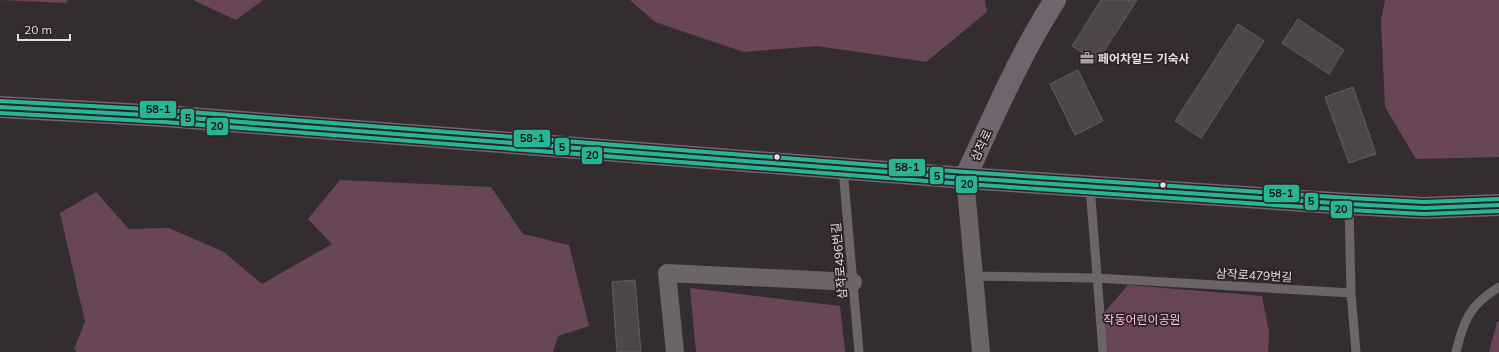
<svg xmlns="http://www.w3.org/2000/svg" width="1499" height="352" viewBox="0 0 1499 352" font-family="Mulish,'Noto Sans KR',sans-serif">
  <rect width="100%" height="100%" fill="#342d30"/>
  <!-- green -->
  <path fill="#694657" d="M0,0H68L66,3Z
    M193,0H263L236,20Z
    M630,0H985L987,12L926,62L817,46L744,52L655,22Z
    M1385,0H1499V157L1416,159L1385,107L1381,20Z
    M340,180L491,187L523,234L569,245L589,326L558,336L553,352H77L74,349L85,322L60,213L96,192L129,229L169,228L224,252L262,284L332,244L308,219Z
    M1128,285L1262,296L1269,332L1268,352H1108L1104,313Z
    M690,288L840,306L845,352H696Z
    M1499,321V352H1489L1497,322Z"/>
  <!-- building -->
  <path fill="#4d474a" stroke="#635d60" d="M1101,0H1137L1097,62L1072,46Z
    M1298,19L1344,50L1329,74L1282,43Z
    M1238,24L1264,41L1201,138L1175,121Z
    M1078,70L1103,121L1075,135L1050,84Z
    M1353,87L1376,154L1349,163L1325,97Z
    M635,280L641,352H617L612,282Z"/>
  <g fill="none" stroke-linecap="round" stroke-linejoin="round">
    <!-- lane -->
    <path stroke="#6d6468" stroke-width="9" d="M843,169L859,352
      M1090,186L1103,352
      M1349,204L1351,293L1356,352
      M974,276L1096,278L1351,293
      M1456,352C1464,319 1470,305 1499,287"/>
    <!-- street -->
    <path stroke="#6d6468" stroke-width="18" d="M965,178L981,352
      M675,352L667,273L853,282"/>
    <!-- secondary -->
    <path stroke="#70656c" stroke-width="22" d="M0,107L164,116L965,178L1349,204L1424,208L1499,205
      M965,178C993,118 1019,56 1055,0"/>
    <!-- bus-1 casing -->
    <g stroke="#2d2026" stroke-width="7">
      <path id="bus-1" d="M0,107L164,116L965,178L1349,204L1424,208L1499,205"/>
    </g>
    <!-- bus-2 casing -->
    <g stroke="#2d2026" stroke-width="7">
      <path id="bus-2" d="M0,113L164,122L965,184L1349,210L1424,214L1499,211"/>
    </g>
    <!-- bus-3 casing -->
    <g stroke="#2d2026" stroke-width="7">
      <path id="bus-3" d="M0,101L164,110L965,172L1349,198L1424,202L1499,199"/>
    </g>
    <!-- bus-1 -->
    <use href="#bus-1" stroke="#26b696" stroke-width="4"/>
    <!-- bus-2 -->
    <use href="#bus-2" stroke="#26b696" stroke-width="4"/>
    <!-- bus-3 -->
    <use href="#bus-3" stroke="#26b696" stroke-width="4"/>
  </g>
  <!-- icons -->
  <defs>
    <g id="office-bare" transform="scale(1.08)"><path d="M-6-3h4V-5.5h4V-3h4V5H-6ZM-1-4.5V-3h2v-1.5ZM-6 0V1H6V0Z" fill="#a89fa3" stroke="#2d2026" stroke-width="2.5" paint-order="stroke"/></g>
  </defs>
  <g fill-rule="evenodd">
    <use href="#office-bare" x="1087" y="58"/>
  </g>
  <!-- markers -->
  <g fill="#e6dde1" stroke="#2d2026" stroke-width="1.5">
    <circle cx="777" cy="157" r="3.5"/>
    <circle cx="1163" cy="185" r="3.5"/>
  </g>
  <g text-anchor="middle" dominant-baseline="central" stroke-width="3.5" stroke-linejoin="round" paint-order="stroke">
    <!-- poi labels -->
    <g font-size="12" font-weight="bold" fill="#e6dde1" stroke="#2d2026" text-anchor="start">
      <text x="1098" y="58">페어차일드 기숙사</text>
    </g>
    <!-- street labels -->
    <g font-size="12" fill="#e6dde1" stroke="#2d2026">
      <text transform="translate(981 145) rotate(-65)">삼작로</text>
      <text transform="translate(839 261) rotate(-95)">삼작로496번길</text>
      <text transform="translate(1254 275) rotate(3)">삼작로479번길</text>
    </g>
    <!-- park labels -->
    <g font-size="12" fill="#fec4e0" stroke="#2d2026">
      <text x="1142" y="319">작동어린이공원</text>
    </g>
  </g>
  <g stroke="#2d2026" stroke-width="1.5">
    <rect x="139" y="100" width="38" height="19" rx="4" fill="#26b696"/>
    <rect x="180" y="108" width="15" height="19" rx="4" fill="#26b696"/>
    <rect x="206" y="117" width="23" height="19" rx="4" fill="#26b696"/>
    <rect x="513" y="129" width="38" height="19" rx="4" fill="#26b696"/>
    <rect x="554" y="137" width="16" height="19" rx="4" fill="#26b696"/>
    <rect x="581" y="146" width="22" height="19" rx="4" fill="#26b696"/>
    <rect x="888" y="158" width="38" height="19" rx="4" fill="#26b696"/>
    <rect x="929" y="166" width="15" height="19" rx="4" fill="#26b696"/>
    <rect x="955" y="175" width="23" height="19" rx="4" fill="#26b696"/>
    <rect x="1263" y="184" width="37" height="19" rx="4" fill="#26b696"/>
    <rect x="1304" y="192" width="15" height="19" rx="4" fill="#26b696"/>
    <rect x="1330" y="200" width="23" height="19" rx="4" fill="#26b696"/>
  </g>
  <g font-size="11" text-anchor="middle" font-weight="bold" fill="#111">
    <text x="158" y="113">58-1</text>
    <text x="188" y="122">5</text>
    <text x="217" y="130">20</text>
    <text x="532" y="142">58-1</text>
    <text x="562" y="151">5</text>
    <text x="592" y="159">20</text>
    <text x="907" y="171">58-1</text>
    <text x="937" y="180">5</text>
    <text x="967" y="188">20</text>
    <text x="1281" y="197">58-1</text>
    <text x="1311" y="205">5</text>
    <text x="1341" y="213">20</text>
  </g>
  <!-- scale -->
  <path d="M18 34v6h52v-6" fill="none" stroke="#e6dde1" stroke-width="2"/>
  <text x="24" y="34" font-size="12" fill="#e6dde1" stroke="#2d2026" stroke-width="3" paint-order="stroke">20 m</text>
</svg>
